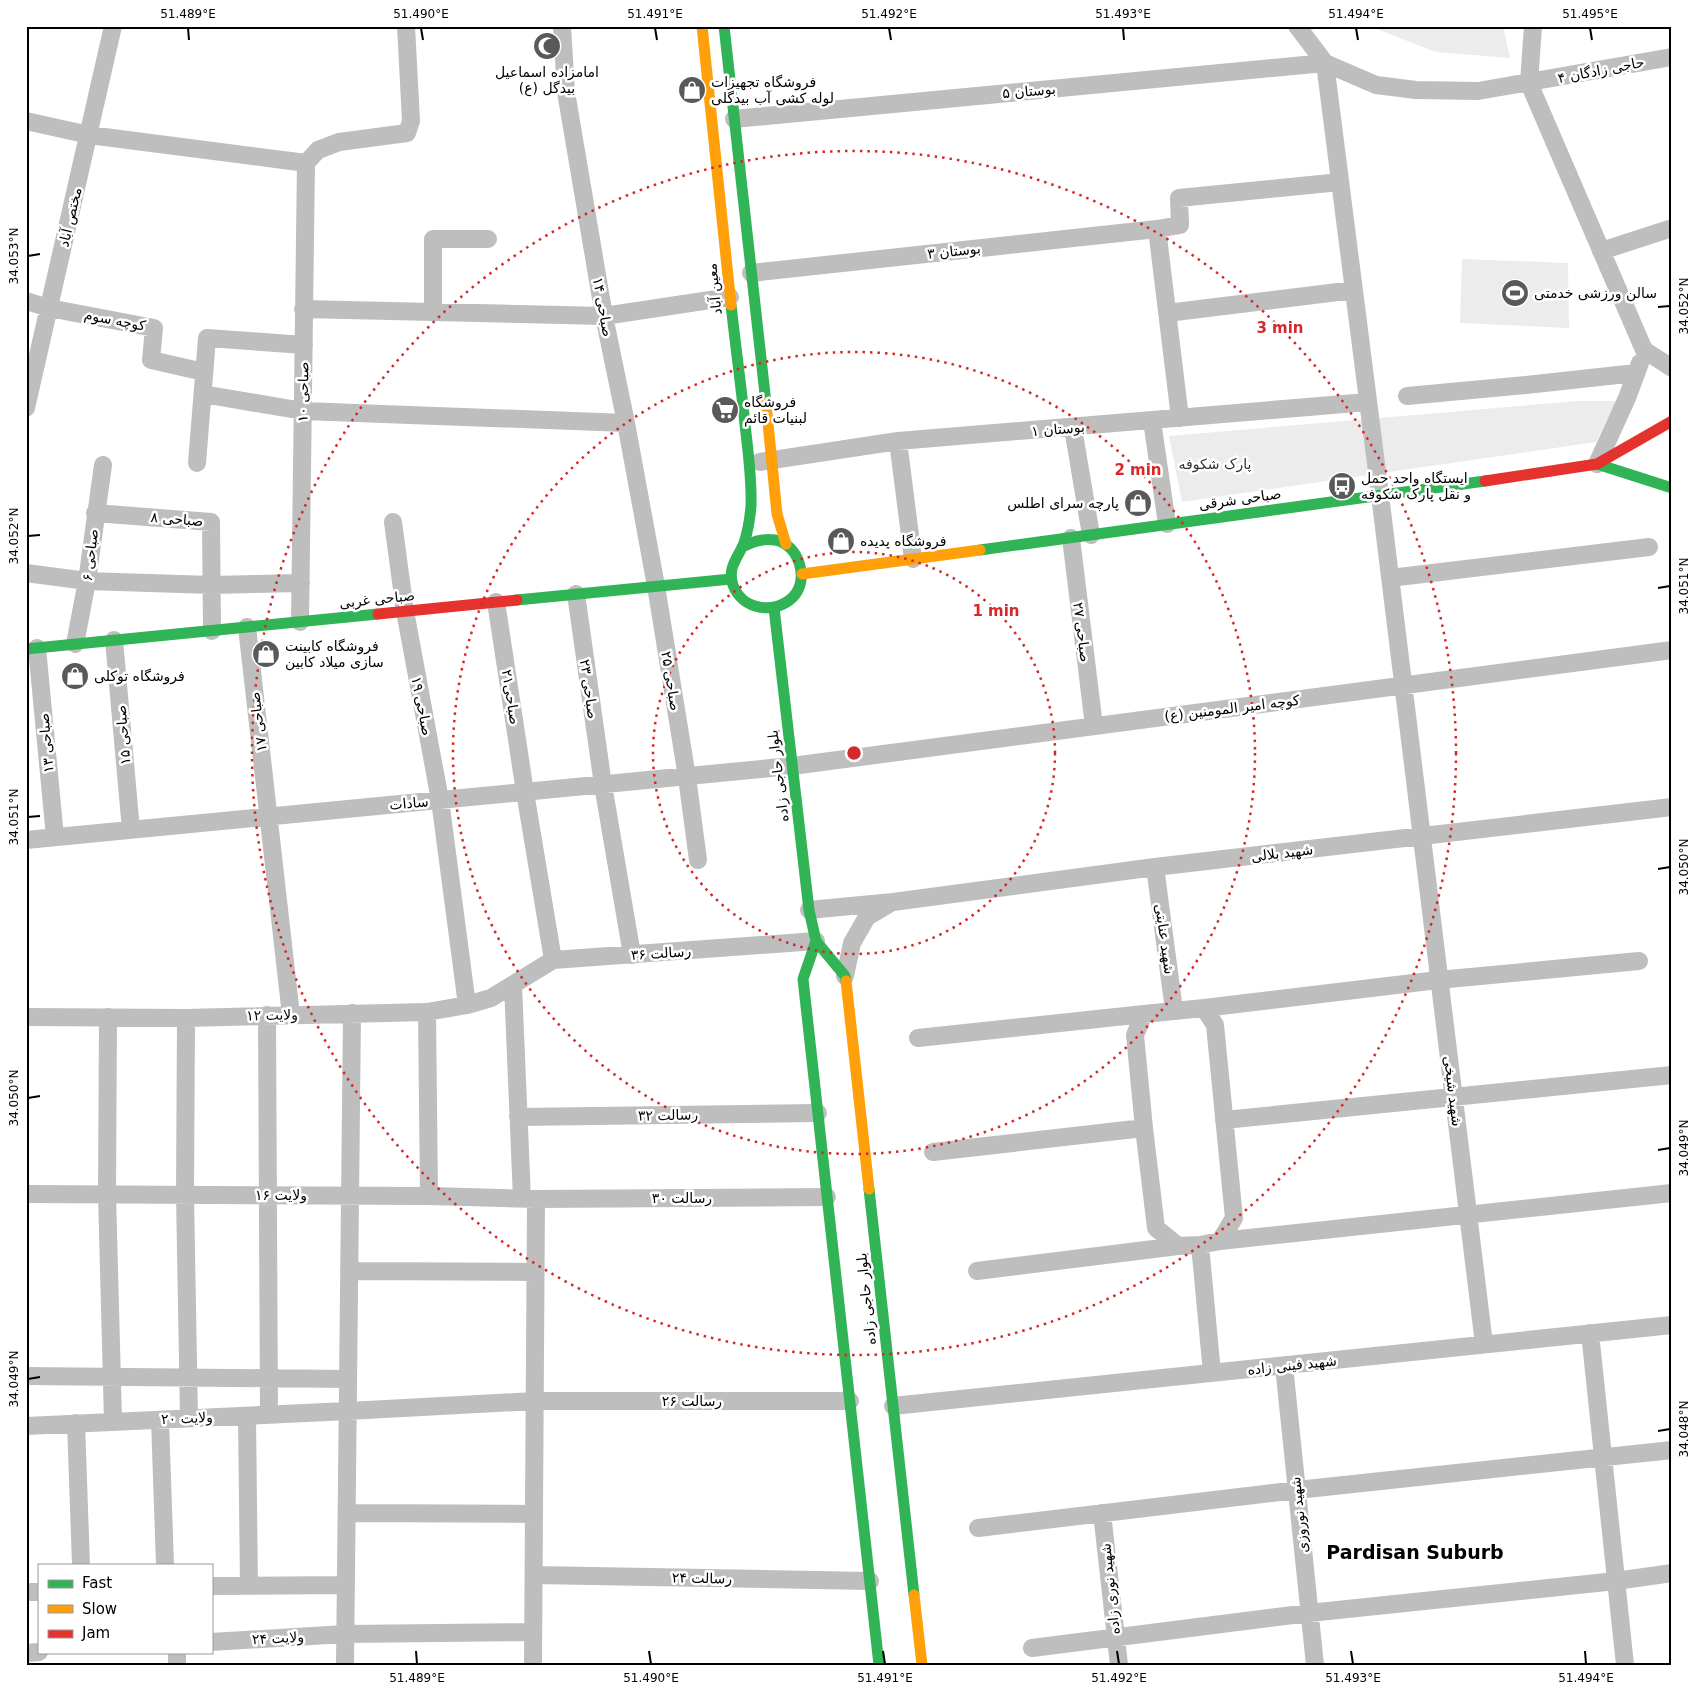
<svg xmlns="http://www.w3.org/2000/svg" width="1698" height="1691" viewBox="0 0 1698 1691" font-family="'DejaVu Sans',Vazirmatn,sans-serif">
  <rect width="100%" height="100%" fill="#fff"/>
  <!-- green -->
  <path fill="#ececec" d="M1369,26H1503L1510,58L1436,52Z
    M1462,259L1568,263L1569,328L1460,323Z
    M1578,401H1616L1596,442L1182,502L1169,436Z"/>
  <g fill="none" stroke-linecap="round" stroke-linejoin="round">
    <!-- street -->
    <path stroke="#bebebe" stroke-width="18" d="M562,26L566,92L604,316L626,423L656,586L687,777L698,860
      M1297,26L1325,63L1380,495L1484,1344
      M1533,26L1529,83L1644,350L1672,368
      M734,119L1325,63L1376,85L1416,90L1478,91L1672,57
      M26,121L89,135L306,163L318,150L339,142L407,133L411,121L406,26
      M1601,251L1672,228
      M751,273L1157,229
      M26,301L49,308L154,328L151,360L204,372
      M303,309L604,316L730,297
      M433,312V239H488
      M1167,313L1354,290
      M203,394L303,411L626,423
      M1407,396L1526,385L1636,373
      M26,408L113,26
      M1180,418L1157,229L1180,225L1179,198L1340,182
      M1152,421L1167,524
      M1073,428L1091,535
      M898,441L913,559
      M760,462L898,441L1368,402
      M197,463L207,338L304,345
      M1597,464L1627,398L1640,363
      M95,513L211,522L212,631
      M393,522L405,611L440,800L467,1005
      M1071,538L1094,726
      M26,573L87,581L212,585L301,583
      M1390,578L1649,547
      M576,594L603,785L632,955
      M496,602L525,792L553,960
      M300,622L306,163
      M247,627L291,1015
      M114,640L131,830
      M75,644L87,581L103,465
      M37,648L55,837
      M26,840L792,766L1672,650
      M1155,867L1174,1010
      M809,910L893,902L1155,867L1672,807
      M845,976L852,943L867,917L889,904
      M513,985L522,1199
      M1204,1008L1215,1025L1234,1218L1220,1241L1200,1245L1178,1246L1156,1228L1144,1128L1135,1035L1144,1014Z
      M1204,1008L1438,980L1639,961
      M427,1012L429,1196
      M267,1015L269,1415
      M26,1017L186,1018L427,1012L467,1005L491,998L553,960L816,941
      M108,1017L107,1194L113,1421
      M186,1018L185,1195L189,1418
      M918,1038L1144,1014
      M518,1117L818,1113
      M1224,1120L1672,1075
      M933,1152L1144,1128
      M26,1194L429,1196L536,1199L827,1197
      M1220,1241L1672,1193
      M1200,1245L1212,1373
      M349,1271L535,1272
      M977,1271L1178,1246
      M1590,1333L1625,1665
      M1284,1366L1315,1665
      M26,1376L348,1379
      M893,1406L1672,1325
      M247,1416L249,1586
      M160,1420L165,1565
      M76,1423L81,1565
      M26,1426L348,1411L535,1401H850
      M347,1513L534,1514
      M1102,1513L1119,1665
      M978,1528L1297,1490L1672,1450
      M534,1575L870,1581
      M211,1586L346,1585
      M26,1592H39
      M211,1642L345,1634L533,1632
      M1032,1648L1309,1613L1616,1581L1672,1573
      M177,1652V1665
      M26,1653L39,1652
      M345,1665L352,1013
      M533,1665L536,1199"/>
    <!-- fast -->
    <path stroke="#30b455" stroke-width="11" d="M724,26L766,403
      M731,305C735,341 740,378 744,415C747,445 752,475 751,506C750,518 748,531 744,543C738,558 727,567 733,585C742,610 775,615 793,597C810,580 799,544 775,540C762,538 753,542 742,547
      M1597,464L1672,488
      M980,550L1485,481
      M517,600L731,579
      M774,608L809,910L816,941L845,976L846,981
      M26,649L378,614
      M816,941L803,979L879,1665
      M869,1189L914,1595"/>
    <!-- slow -->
    <path stroke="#ff9f0a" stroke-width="11" d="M702,26L731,305
      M766,403L777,514L786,544
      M802,574L980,550
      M846,981L869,1189
      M914,1595L922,1665"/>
    <!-- jam -->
    <path stroke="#e5322d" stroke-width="11" d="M1485,481L1597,464L1672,421
      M378,614L517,600"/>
  </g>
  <!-- ticks -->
  <path fill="none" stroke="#000" stroke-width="2" d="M188,28L189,40M421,28L423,40M655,28L657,40M889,28L891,40M1123,28L1124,40M1356,28L1358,40M1590,28L1592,40M28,256L40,254M1658,307L1670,306M28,536L40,535M1658,588L1670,586M28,817L40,816M1658,869L1670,867M28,1098L40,1096M1658,1150L1670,1148M28,1379L40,1377M1658,1431L1670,1429M416,1651L417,1664M649,1651L651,1664M883,1651L885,1664M1117,1651L1119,1664M1351,1651L1353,1664M1585,1651L1586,1664"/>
  <!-- distance rings -->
  <g fill="none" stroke="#d62828" stroke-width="2.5" stroke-dasharray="2.5 5">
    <circle cx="854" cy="753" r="201"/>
    <circle cx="854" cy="753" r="401"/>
    <circle cx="854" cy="753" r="602"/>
  </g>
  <!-- icons -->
  <defs>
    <g id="mosque-disc" transform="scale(1.4375)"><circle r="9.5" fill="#595959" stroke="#fff"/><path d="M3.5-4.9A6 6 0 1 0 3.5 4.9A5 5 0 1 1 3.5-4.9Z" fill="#fff"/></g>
    <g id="shop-disc" transform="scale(1.4375)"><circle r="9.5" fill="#595959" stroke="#fff"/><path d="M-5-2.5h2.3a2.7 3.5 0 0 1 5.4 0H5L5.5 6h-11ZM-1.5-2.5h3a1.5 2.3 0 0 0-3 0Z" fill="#fff"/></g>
    <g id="stadium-disc" transform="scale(1.4375)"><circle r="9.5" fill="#595959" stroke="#fff"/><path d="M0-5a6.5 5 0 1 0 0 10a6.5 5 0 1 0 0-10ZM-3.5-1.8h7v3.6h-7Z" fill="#fff"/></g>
    <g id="supermarket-disc" transform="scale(1.4375)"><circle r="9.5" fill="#595959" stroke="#fff"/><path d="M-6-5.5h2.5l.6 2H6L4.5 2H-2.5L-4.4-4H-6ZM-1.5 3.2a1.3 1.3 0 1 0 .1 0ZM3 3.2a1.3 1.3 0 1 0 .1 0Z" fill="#fff"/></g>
    <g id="bus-disc" transform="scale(1.4375)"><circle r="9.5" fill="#595959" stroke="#fff"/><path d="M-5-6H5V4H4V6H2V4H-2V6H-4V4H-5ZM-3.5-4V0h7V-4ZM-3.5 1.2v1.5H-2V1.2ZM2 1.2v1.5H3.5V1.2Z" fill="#fff"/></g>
  </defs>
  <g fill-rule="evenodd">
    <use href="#mosque-disc" x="547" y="46"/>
    <use href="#shop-disc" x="692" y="90"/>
    <use href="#stadium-disc" x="1515" y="293"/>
    <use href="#supermarket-disc" x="725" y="410"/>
    <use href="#bus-disc" x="1342" y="486"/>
    <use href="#shop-disc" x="1138" y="503"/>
    <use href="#shop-disc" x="841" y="541"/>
    <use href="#shop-disc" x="266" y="654"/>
    <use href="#shop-disc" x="75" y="676"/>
  </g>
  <g text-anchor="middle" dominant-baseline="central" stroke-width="5" stroke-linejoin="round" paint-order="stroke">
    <!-- street labels -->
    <g font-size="14" fill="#000" stroke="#fff">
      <text transform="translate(1601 70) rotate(-11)">حاجی زادگان ۴</text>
      <text transform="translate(1029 91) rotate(-5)">بوستان ۵</text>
      <text transform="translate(70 217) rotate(-77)">مختص آباد</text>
      <text transform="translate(954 251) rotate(-6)">بوستان ۳</text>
      <text transform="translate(714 289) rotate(-96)">معین آباد</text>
      <text transform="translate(603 307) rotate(80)">صباحی ۱۴</text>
      <text transform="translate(115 320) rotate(11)">کوچه سوم</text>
      <text transform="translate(303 392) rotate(-89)">صباحی ۱۰</text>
      <text transform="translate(1058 429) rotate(-5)">بوستان ۱</text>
      <text transform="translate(1240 499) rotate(-8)">صباحی شرقی</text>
      <text transform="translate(177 519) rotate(5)">صباحی ۸</text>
      <text transform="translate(90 555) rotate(-83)">صباحی ۶</text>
      <text transform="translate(377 599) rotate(-6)">صباحی غربی</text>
      <text transform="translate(1082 632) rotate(83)">صباحی ۲۷</text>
      <text transform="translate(671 681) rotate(81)">صباحی ۲۵</text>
      <text transform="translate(589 689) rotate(82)">صباحی ۲۳</text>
      <text transform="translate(511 697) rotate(81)">صباحی۲۱</text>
      <text transform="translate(422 706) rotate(79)">صباحی ۱۹</text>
      <text transform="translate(1232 708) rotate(-7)">کوچه امیر المومنین (ع)</text>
      <text transform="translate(258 722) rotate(-97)">صباحی ۱۷</text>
      <text transform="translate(123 735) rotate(-95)">صباحی ۱۵</text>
      <text transform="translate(46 743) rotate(-95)">صباحی ۱۳</text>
      <text transform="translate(778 776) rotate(-97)">بلوار حاجی زاده</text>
      <text transform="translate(409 803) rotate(-5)">سادات</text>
      <text transform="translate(1282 853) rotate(-7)">شهید بلالی</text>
      <text transform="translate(1165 939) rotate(82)">شهید عنایتی</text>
      <text transform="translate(661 953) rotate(-4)">رسالت ۳۶</text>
      <text transform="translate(272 1015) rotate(-1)">ولایت ۱۲</text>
      <text transform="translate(1453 1091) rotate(83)">شهید شیخی</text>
      <text transform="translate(668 1115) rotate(-1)">رسالت ۳۲</text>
      <text x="281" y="1195">ولایت ۱۶</text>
      <text x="682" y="1198">رسالت ۳۰</text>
      <text transform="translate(866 1299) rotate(-96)">بلوار حاجی زاده</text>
      <text transform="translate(1292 1365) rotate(-6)">شهید فینی زاده</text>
      <text x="692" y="1401">رسالت ۲۶</text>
      <text transform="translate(187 1418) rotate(-2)">ولایت ۲۰</text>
      <text transform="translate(1299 1515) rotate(-96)">شهید نوروزی</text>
      <text transform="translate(702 1578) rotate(1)">رسالت ۲۴</text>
      <text transform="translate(1110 1589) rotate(-96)">شهید نوری زاده</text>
      <text transform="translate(278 1638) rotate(-3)">ولایت ۲۴</text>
    </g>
    <!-- poi labels -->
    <g font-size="14" fill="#000" stroke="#fff" text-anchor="start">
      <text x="547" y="72" text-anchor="middle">امامزاده اسماعیل<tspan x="547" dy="16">(ع) بیدگل</tspan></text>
      <text x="711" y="82">فروشگاه تجهیزات<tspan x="711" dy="16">لوله کشی آب بیدگلی</tspan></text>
      <text x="1534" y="293">سالن ورزشی خدمتی</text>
      <text x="744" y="402">فروشگاه<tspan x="744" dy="16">لبنیات قائم</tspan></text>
      <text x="1361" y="478">ایستگاه واحد حمل<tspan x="1361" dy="16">و نقل پارک شکوفه</tspan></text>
      <text x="1119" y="503" text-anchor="end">پارچه سرای اطلس</text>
      <text x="860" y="541">فروشگاه پدیده</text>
      <text x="285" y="646">فروشگاه کابینت<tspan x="285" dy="16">سازی میلاد کابین</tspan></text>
      <text x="94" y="676">فروشگاه توکلی</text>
    </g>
    <!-- park labels -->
    <g font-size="14" fill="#333" stroke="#fff">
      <text x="1215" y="464">پارک شکوفه</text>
    </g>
    <!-- district labels -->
    <g font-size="19" font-weight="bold" fill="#000" stroke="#fff">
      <text x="1415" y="1552">Pardisan Suburb</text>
    </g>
  </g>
  <circle cx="854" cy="753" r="8" fill="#d62828" stroke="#fff" stroke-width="2.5"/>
  <g font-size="15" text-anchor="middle" font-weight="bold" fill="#d62828" stroke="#fff" stroke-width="5" stroke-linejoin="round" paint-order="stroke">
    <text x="1280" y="333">3 min</text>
    <text x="1138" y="475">2 min</text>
    <text x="996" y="616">1 min</text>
  </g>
  <!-- border -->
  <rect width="1698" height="1691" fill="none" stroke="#ffffff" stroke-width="55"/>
  <!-- legend -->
  <rect x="38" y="1564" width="175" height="90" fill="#ffffff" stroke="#999999"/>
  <rect x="48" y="1580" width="25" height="8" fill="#30b455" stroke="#999999"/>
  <text x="82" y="1588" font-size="15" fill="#000000">Fast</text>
  <rect x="48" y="1605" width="25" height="8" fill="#ff9f0a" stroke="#999999"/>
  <text x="82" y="1614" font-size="15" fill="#000000">Slow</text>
  <rect x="48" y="1630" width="25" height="8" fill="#e5322d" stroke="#999999"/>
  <text x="82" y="1638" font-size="15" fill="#000000">Jam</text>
  <rect x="28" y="28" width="1642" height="1636" fill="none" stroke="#000" stroke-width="2"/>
  <g font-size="12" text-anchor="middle" fill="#000">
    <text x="188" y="18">51.489°E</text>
    <text x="421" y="18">51.490°E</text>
    <text x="655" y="18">51.491°E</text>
    <text x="889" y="18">51.492°E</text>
    <text x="1123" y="18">51.493°E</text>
    <text x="1356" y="18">51.494°E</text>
    <text x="1590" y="18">51.495°E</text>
    <text transform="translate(14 256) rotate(-90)" y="4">34.053°N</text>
    <text transform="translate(1684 306) rotate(-90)" y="4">34.052°N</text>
    <text transform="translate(14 536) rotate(-90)" y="4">34.052°N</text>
    <text transform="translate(1684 586) rotate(-90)" y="4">34.051°N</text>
    <text transform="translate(14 817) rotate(-90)" y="4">34.051°N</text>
    <text transform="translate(1684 867) rotate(-90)" y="4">34.050°N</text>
    <text transform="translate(14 1098) rotate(-90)" y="4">34.050°N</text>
    <text transform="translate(1684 1148) rotate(-90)" y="4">34.049°N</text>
    <text transform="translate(14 1379) rotate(-90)" y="4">34.049°N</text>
    <text transform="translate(1684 1429) rotate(-90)" y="4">34.048°N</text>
    <text x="417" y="1682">51.489°E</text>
    <text x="651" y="1682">51.490°E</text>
    <text x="885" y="1682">51.491°E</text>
    <text x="1119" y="1682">51.492°E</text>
    <text x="1353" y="1682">51.493°E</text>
    <text x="1586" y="1682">51.494°E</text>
  </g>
</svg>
